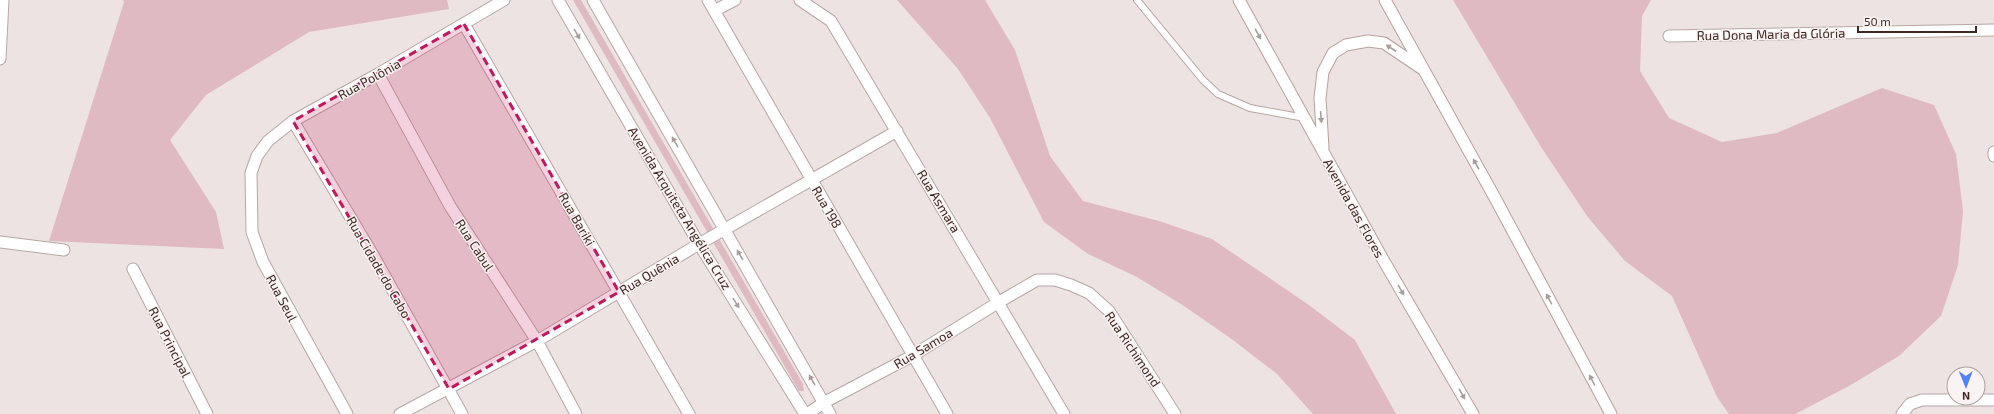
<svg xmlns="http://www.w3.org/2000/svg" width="1994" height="414" viewBox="0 0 1994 414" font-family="'Exo 2',sans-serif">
  <rect width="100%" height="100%" fill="#ede3e2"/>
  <!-- green -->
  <path fill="#e0bac3" d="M123,0H447L449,9L309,32L206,95L170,140L216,212L224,249L49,241L124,2Z
    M573,0H581L803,384L804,391H799Z
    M897,0H985L1015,50L1050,156L1083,201L1159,221L1212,239L1309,305L1355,340L1396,414H1313L1277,374L1233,340L1184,306L1137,277L1088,254L1044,222L990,118L958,69Z
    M1453,0H1651L1642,16L1640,71L1669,118L1722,142L1777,133L1882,88L1934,105L1956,154L1963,211L1958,265L1941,316L1899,356L1849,386L1795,414H1729L1717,397L1672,296L1625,261L1587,216L1541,147Z"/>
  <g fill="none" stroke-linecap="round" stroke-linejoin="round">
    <!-- service casing -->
    <g stroke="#b6a7a4" stroke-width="8">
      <path id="service" d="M1137,0L1203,80L1218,94L1250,108L1305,118"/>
    </g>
    <!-- minor casing -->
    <g stroke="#b6a7a4" stroke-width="13">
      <path id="minor" d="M708,0L947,414
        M800,0L831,21L1064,414
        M714,11L735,0
        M464,24L689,414
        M1669,36L1994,30
        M0,59L3,0
        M378,74L450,206L537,341L576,414
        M293,121L373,255L462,414
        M1994,152V156
        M0,242L64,250
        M133,269L207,414
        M347,414L263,262L252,232L251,173L257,156L268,141L293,121L378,74L504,0
        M400,414L537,341L699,244L897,131
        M807,414L825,402L912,356L999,302L1037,280H1055L1071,285L1089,293L1109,311L1175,414
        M1902,414L1910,404L1922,400H1994"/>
    </g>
    <!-- tertiary casing -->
    <g stroke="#b6a7a4" stroke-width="13">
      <path id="tertiary" d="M558,0L699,244L805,414
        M593,0L830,414"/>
    </g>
    <!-- secondary casing -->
    <g stroke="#b7a19d" stroke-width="13">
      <path id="secondary" d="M1239,0L1381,256L1473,414
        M1385,0L1495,198L1611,414
        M1323,148L1320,98L1323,72L1333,53L1346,45L1368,41L1384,43L1421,68"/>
    </g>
    <!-- service -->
    <use href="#service" stroke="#fff" stroke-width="6"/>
    <!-- minor -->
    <use href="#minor" stroke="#fff" stroke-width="11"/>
    <!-- tertiary -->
    <use href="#tertiary" stroke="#fff" stroke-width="11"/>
    <!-- secondary -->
    <use href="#secondary" stroke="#fff" stroke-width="11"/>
  </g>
  <!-- one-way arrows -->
  <defs><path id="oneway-solid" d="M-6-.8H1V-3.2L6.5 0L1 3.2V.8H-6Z"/></defs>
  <g fill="#a99e9b">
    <use href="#oneway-solid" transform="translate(577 34) rotate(60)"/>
    <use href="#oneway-solid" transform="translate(1258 34) rotate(61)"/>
    <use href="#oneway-solid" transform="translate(1391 48) rotate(-147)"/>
    <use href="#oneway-solid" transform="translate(1321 117) rotate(86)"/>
    <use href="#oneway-solid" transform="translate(675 142) rotate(-120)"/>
    <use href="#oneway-solid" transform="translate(1476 164) rotate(-119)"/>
    <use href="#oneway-solid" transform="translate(740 255) rotate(-120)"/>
    <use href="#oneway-solid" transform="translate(1401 290) rotate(60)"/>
    <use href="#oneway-solid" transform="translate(1549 299) rotate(-118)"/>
    <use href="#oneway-solid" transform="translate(736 303) rotate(58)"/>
    <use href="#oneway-solid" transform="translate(812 380) rotate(-120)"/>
    <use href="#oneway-solid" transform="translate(1592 380) rotate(-118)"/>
    <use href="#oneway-solid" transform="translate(1462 394) rotate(60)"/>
  </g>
  <!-- marked area -->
  <path fill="#c2185b" fill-opacity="0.2" stroke="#c2185b" stroke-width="3" stroke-dasharray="8 5" stroke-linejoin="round" d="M464,24L619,292L449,389L293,121Z"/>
  <g text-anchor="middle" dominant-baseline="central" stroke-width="3" stroke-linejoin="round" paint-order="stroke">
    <!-- street labels -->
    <g font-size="13" fill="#402721" stroke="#f9f3f3">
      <text transform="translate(1771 34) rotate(-1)">Rua Dona Maria da Glória</text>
      <text transform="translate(369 79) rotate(-29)">Rua Polônia</text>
      <text transform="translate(939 201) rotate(59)">Rua Asmara</text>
      <text transform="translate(827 207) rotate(60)">Rua 198</text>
      <text transform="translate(680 208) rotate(59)">Avenida Arquiteta Angélica Cruz</text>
      <text transform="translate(1354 208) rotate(61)">Avenida das Flores</text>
      <text transform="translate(577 219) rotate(60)">Rua Bariki</text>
      <text transform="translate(475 245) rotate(57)">Rua Cabul</text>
      <text transform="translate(379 267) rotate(60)">Rua Cidade do Cabo</text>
      <text transform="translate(649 274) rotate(-31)">Rua Quênia</text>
      <text transform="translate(282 298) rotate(62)">Rua Seul</text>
      <text transform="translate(170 342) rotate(63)">Rua Principal</text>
      <text transform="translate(923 348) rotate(-31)">Rua Samoa</text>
      <text transform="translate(1133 349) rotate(56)">Rua Richimond</text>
    </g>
  </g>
  <!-- north arrow -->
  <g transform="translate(1966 386) rotate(179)"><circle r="19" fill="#f9f3f3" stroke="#afa19f"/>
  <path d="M0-3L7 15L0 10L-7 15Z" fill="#5381fa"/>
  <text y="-6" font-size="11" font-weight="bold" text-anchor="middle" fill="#402721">N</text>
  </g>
  <!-- scale -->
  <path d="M1858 26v6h118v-6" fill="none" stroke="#402721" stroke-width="2"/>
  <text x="1864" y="26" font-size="12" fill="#402721" stroke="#f9f3f3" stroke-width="3" paint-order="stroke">50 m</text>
</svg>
